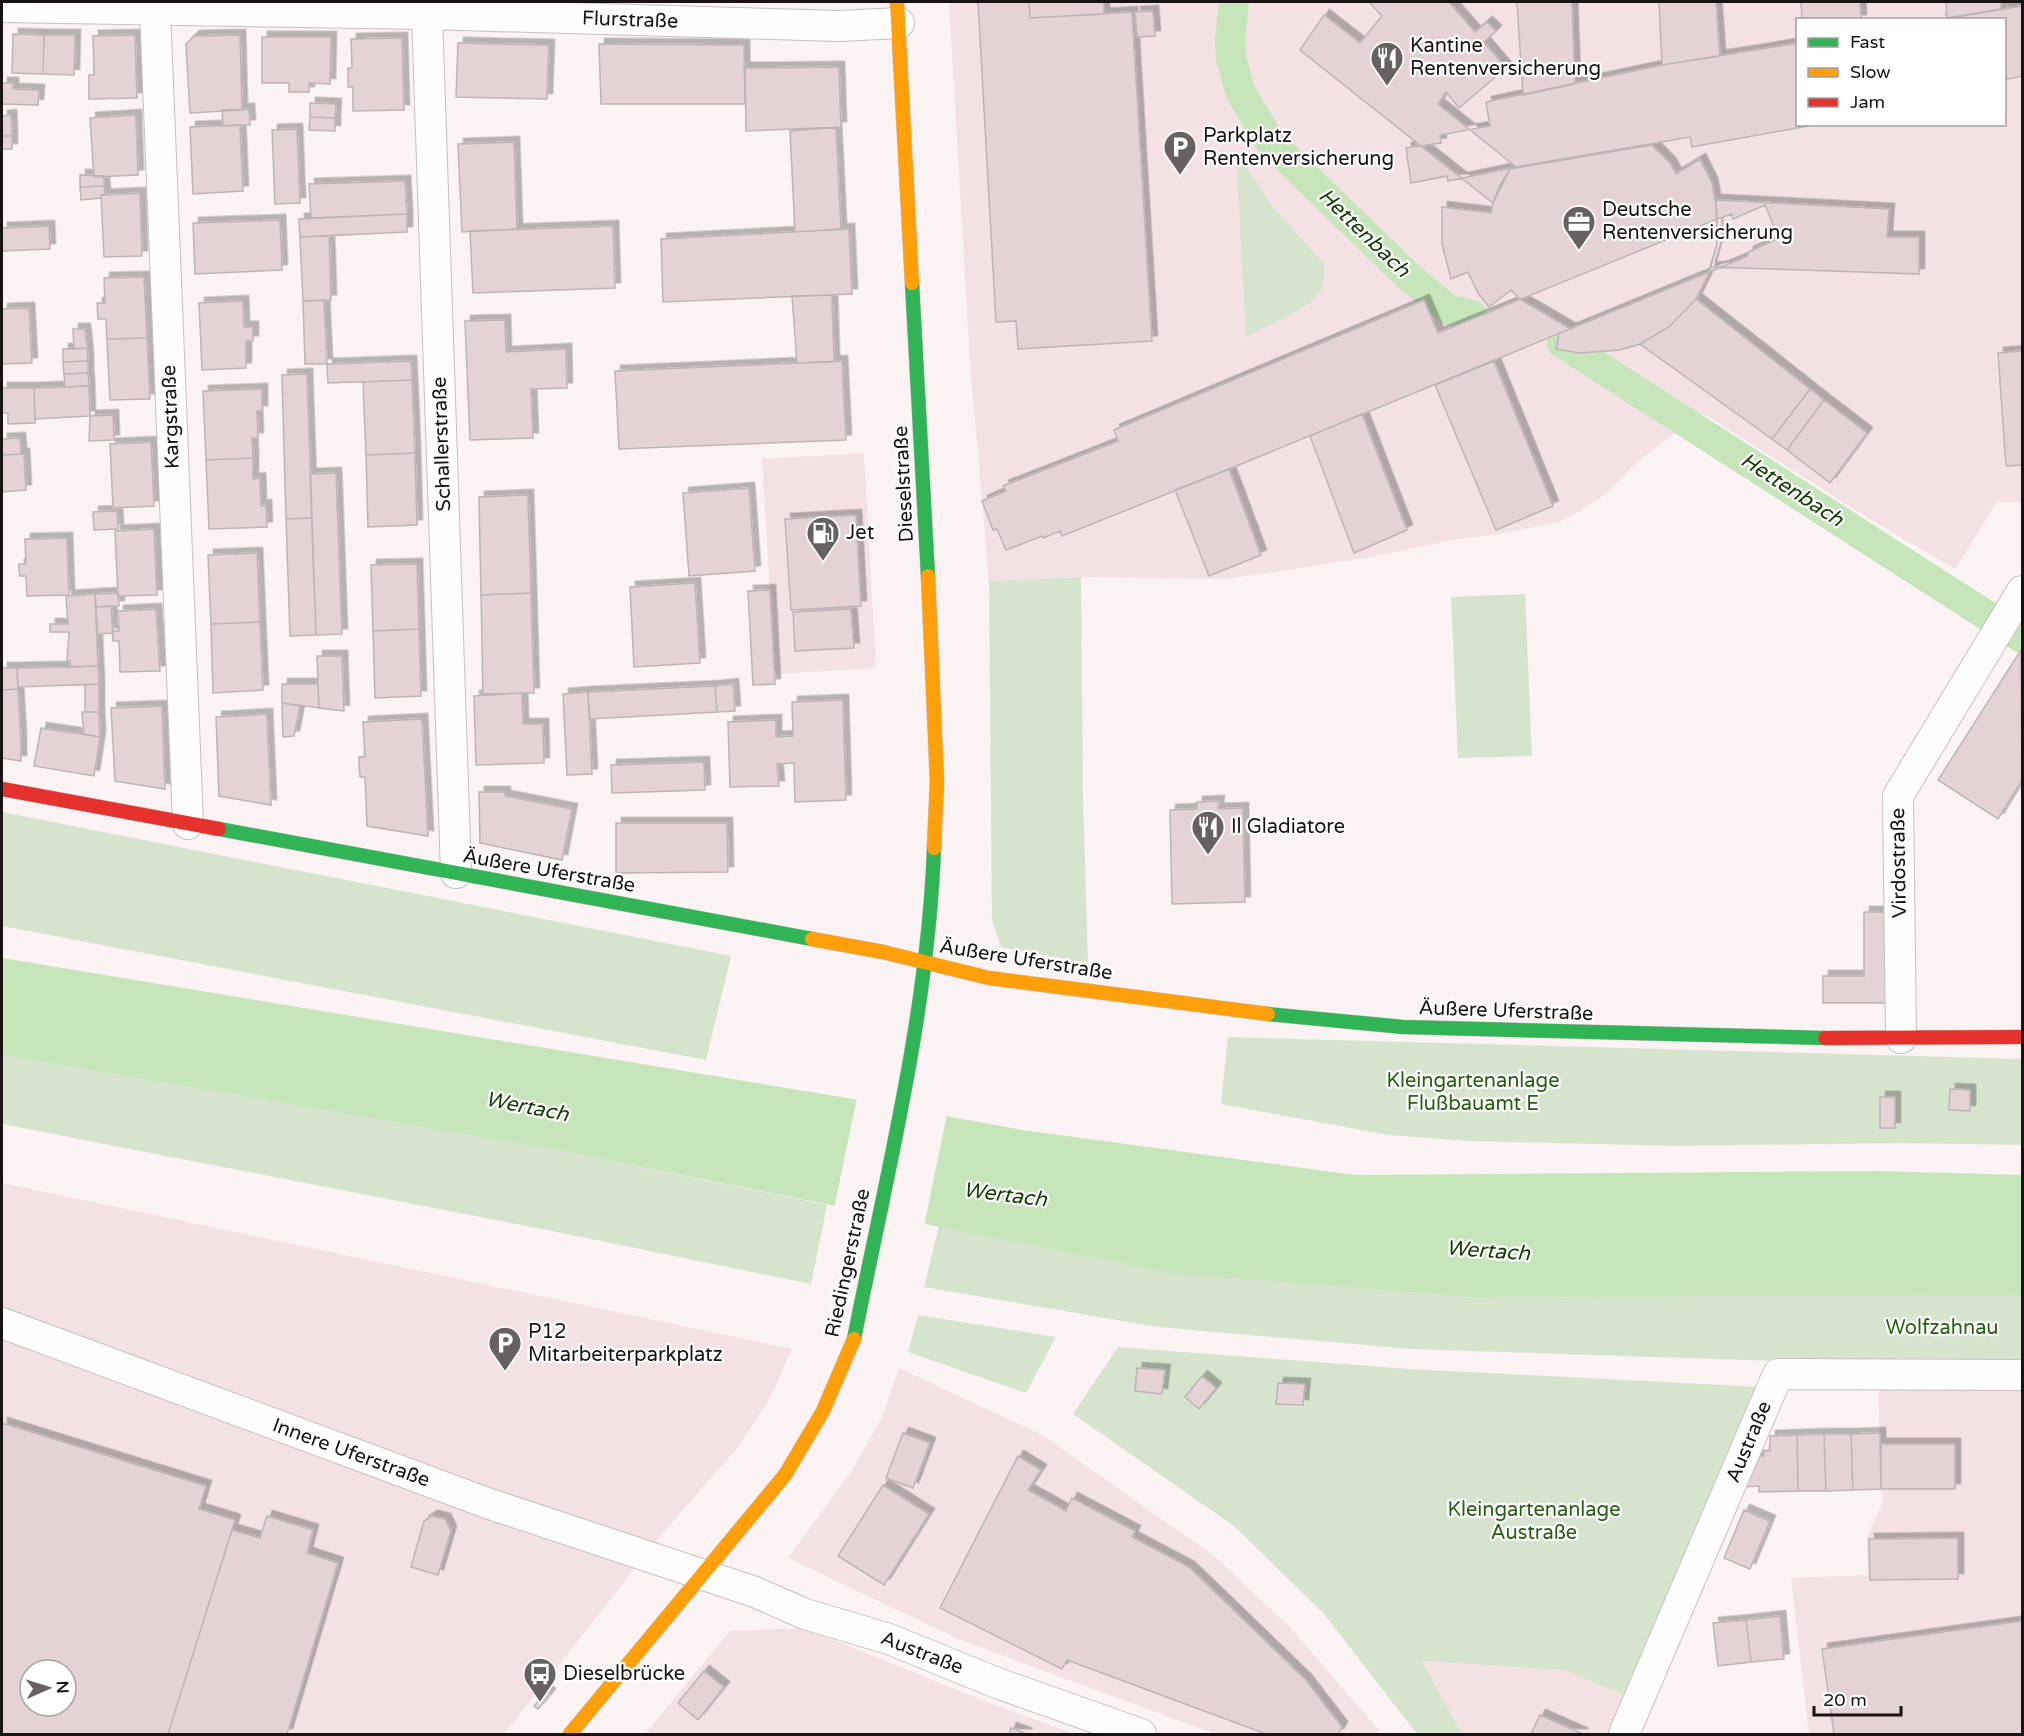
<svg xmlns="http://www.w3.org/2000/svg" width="2024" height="1736" viewBox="0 0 2024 1736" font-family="'Varela Round',sans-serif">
  <defs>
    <filter id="shadow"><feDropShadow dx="5.5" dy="-5.5" stdDeviation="0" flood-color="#0004"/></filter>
  </defs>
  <rect width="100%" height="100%" fill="#faf2f3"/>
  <!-- built -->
  <path fill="#f3e1e4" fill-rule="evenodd" d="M949,2H2022V502H1997L1955,569L1865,516L1704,414L1668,438L1632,467L1606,494L1577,513L1559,522L1499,534L1452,540L1372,557L1227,579L1081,577L989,581L970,362ZM1798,20H2004V124H1798Z
    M864,453L876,668L775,674L762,459Z
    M2,1183L792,1349L771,1396L739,1446L667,1528L504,1734H2ZM30,1670H66V1706H30Z
    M899,1368L1042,1435L1214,1556L1289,1626L1382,1734H1215L958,1639L788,1558L851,1472L882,1418Z
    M1878,1386L2022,1387V1734H1809L1791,1578L1867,1575V1538L1882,1503Z
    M804,1628L989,1703L1075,1734H645L730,1631Z
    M1422,1661L1563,1670L1628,1697L1612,1734H1462Z"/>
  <!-- green -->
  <path fill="#d6e4ce" d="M1236,150L1269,202L1324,264C1327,277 1322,290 1313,300C1303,310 1261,329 1246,337Z
    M1081,577L1083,797L1088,963L1001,947L992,920L989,581Z
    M1525,594L1532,756L1458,758L1451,597Z
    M2,812L731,956L706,1060L2,926Z
    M1228,1037L2022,1059V1145L1901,1143L1675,1146L1469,1141L1388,1135L1221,1104Z
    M2,1055L562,1151L827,1205L811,1284L547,1230L2,1124Z
    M939,1226L1170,1273L2022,1295V1364L1777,1361L1411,1349L1158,1327L924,1287Z
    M918,1315L1056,1337L1026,1393L908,1352Z
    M1118,1347L1409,1369L1762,1387L1628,1697L1563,1670L1422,1661L1462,1734H1417L1324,1614L1234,1526L1073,1414Z"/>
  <!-- water -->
  <path fill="#c6e5bb" d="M2,958L859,1100L1022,1130L1355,1175L1878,1171L2022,1175V1295L1473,1297L1170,1273L562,1151L2,1055Z"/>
  <!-- pier -->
  <path fill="#faf2f3" d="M857,1097L947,1114L924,1227L834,1209Z"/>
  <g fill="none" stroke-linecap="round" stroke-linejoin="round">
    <!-- canal -->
    <path stroke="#c6e5bb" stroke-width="30" d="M1234,2L1230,41L1231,59L1241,93L1270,142L1409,277L1449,310L1472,315
      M1562,343L2022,638"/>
  </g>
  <!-- building -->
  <path fill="#e5d2d5" stroke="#bcb4b6" stroke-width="1.5" fill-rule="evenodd" filter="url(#shadow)" d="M978,2H1029L1030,18L1132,12L1152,341L1018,349L1016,321L996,322Z
    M1029,2H1104V14L1030,18Z
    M1369,2H1449L1475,32L1487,22L1496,31L1484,42L1506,68L1459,108L1446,92L1438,104L1516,167L1510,169L1493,203L1300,50L1324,15L1360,43L1382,16Z
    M1517,2H1572L1575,84L1523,95Z
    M1659,2H1716L1720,56L1662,65Z
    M1801,2H1860L1861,20H1802Z
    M1946,2H2001V9L1947,18Z
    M2022,6V76L2004,80V20H1939Z
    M1153,11L1155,36L1137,37L1135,12Z
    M13,34L44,35L43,74L12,73Z
    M44,35H75L74,75L43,74Z
    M135,35L137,98L89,99V75H94L93,36Z
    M240,35L242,110L190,113L186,44L194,36Z
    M262,37H331L330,84L309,83V92H289V83H262Z
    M402,38L404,110L353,111V87H348V68H352L351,39Z
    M458,43L549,45L547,99L456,97Z
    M1798,43V124H1819L1692,147L1690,137L1516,167L1448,181L1447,176L1411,183L1406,148L1441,143L1440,135L1490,126L1486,102L1662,65Z
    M599,44L744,45L745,104H601Z
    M839,67L841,127L746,131L745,68Z
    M2,83H13V89L39,90L38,105L2,104Z
    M310,103L336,104L335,118L310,117Z
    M249,109L250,125L223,126L222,110Z
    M11,115L12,136H2V116Z
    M136,115L138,175L94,177L90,118Z
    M310,117L335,118V131L309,130Z
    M240,125L243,191L193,194L190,127Z
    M836,127L841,229L795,232L790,131Z
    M297,129L300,203L275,204L272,130Z
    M2,136H12V149H2Z
    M514,142L517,229L462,232L458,144Z
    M1652,145L1670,163L1676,174L1700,159L1712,183L1717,211V244L1709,273L1696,299L1669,327L1640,344L1620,350L1579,353L1556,349L1559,333L1571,329L1521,300L1511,290L1489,307L1478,293L1468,272L1451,279L1442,244V207L1491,213L1493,203L1500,185L1510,169Z
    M80,175L104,176V186L80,187Z
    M405,181L407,214L311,218L309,184Z
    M104,186L105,194L101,195V198L81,200L80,187Z
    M140,193L142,256L104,257L101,195Z
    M1716,200L1889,209L1887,237H1919V274L1710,267L1717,244Z
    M1765,205L1779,238L1748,252V256L1229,469L1062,536L1060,531L1043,538L1042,536L1006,550L997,529L993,530L982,501L1006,491L1003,486L1118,441L1114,430L1424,300L1438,333L1717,219L1732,214L1733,219Z
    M407,214V232L300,237L299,219Z
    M280,220L282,270L195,274L193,223Z
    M49,226L50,249L2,251V228Z
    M613,226L615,288L473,293L470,231Z
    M849,229L852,294L663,302L661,239Z
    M329,236L331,300L303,301L300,237Z
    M144,277L147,338L107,339L106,319H98L97,303H105L104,278Z
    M832,295L834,362L797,363L792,296Z
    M1696,299L1810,389L1772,439L1640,344L1669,327Z
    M324,300L327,364H305L303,301Z
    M243,301L244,327H253V341H246V368L202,370L199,303Z
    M29,308L32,363L2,364V309Z
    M505,320L506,352L566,349L567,388L531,389L533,438L470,440L465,321Z
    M73,329H85L87,348L74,349Z
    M147,338L150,399L110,400L107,339Z
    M87,348L88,361L63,362V349Z
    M2022,351V465L2006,466L1998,353Z
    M88,361V373L64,374L63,362Z
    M411,361L412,380L328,383L327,364Z
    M842,361L846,440L619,449L615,371Z
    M1494,361L1553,506L1496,530L1435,385Z
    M88,373L89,386L65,387L64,374Z
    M307,374L312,518L286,519L282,375Z
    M412,380L415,453L366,455L363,382Z
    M89,386L90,416L35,419L34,388Z
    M2,388H34L35,423L8,424V413H2Z
    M262,389V411H257L258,438H252L253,458L206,460L203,391Z
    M1810,389L1824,400L1787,450L1772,439Z
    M1824,400L1867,433L1830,483L1787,450Z
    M1362,414L1407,530L1354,553L1310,436Z
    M113,415L114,440L89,441L90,416Z
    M20,438L21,454L2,455V439Z
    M151,442L154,506L113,508L110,444Z
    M415,453L417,525L368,527L366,455Z
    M24,454L26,490L2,492V455Z
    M253,458V479L260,478L261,506L266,505L267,527L209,529L206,460Z
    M1229,469L1261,555L1209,576L1175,490Z
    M336,473L342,634L316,635L310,474Z
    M749,488L755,571L689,576L683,493Z
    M528,495L531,593L481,595L479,497Z
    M117,511L118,529L94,530L93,512Z
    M856,515L861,606L791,610L785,519Z
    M312,518L316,635L290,636L286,519Z
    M154,529L157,595L118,596L115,531Z
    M67,538L69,595L27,596L26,576H20L19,570V564H26L25,539Z
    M257,553L260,622L211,624L208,555Z
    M417,564L419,629L373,631L371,565Z
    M695,583L700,663L634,667L630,587Z
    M770,590L775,684L753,685L748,591Z
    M118,593L119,606L96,607L95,594Z
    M531,593L534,693L483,694L481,595Z
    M95,594L98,666L71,667L70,661H67L69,632H50V624H68L66,596Z
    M111,606L113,633L98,634L96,607Z
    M156,609L160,671L120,672L119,641H113L112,631H119L118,611Z
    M851,609L854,648L795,651L793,612Z
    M260,622L263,690L213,693L211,624Z
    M419,629L421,696L375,698L373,631Z
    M2021,650L2022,780L1998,819L1938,780Z
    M317,656H342L344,711L319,708Z
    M98,666L99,684L18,687L17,668Z
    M2,668H17L18,689L2,690Z
    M99,684V712H85V685Z
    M282,684H318L319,708L282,703Z
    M733,684L735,711L717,712L715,686Z
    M715,686L717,712L590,719L588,692Z
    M18,689L21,740V761L2,758V690Z
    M588,692L592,774L567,775L563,694Z
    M522,693L523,724H543L544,763L476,765L474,696Z
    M843,700L846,800L795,802L794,763L777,764L779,786L730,787L728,722L776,720V737L793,736L792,702Z
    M282,703L300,706L294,736L283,737Z
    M162,706L165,789L115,781L111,708Z
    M82,712H99L100,737L84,734Z
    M267,714L271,805L219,796L216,717Z
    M422,719L428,836L367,826L365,777H360L359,764V757H365L363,722Z
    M41,728L100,737L94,776L34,766Z
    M704,762L705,790L612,793L611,765Z
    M479,792H505V796L572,809L562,860L480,843Z
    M1219,801L1218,809L1243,808L1245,902L1172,904L1170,810L1197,809V802Z
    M616,823H727L728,872L616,873Z
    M1864,912H1890V1003H1823V976H1864Z
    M1950,1089L1970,1090V1111L1949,1110Z
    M1880,1097H1895V1128H1880Z
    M1137,1368L1165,1370L1162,1394L1135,1391Z
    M1202,1376L1216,1388L1199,1409L1185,1397Z
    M1278,1383L1305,1384L1303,1405L1276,1404Z
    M2,1423L206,1486L199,1509L235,1520L168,1734H2ZM30,1670H66V1706H30Z
    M903,1433L930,1443L913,1488L886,1478Z
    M1880,1433L1881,1489L1853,1490L1851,1434Z
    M1824,1434L1826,1491H1798L1797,1435Z
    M1824,1434H1851L1853,1490L1826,1491Z
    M1797,1435L1798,1491L1759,1492V1486L1745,1487L1757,1456H1764V1451H1770V1436Z
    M1881,1444H1955V1489H1881Z
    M1018,1456L1041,1470L1028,1490L1066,1511L1072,1498L1135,1531L1132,1537L1189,1567L1306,1680L1342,1727L1338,1734H1266L1067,1660L1062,1669L940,1608Z
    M883,1485L929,1514L884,1585L838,1556Z
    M1744,1510L1770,1521L1750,1569L1724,1558Z
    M267,1516L313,1530L307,1553L338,1563L287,1734H168L232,1530L260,1538Z
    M432,1516L445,1519L451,1531L438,1575L411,1567L424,1521Z
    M1958,1538V1579L1870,1580L1869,1539Z
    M1780,1616L1784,1659L1751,1662L1746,1620Z
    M1746,1620L1751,1662L1718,1666L1713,1623Z
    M2022,1621V1734H1834L1822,1649Z
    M704,1671L724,1687L698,1720L678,1703Z
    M546,1691L550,1694L538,1709L534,1706Z
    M1540,1715L1583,1734H1531Z
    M1011,1728L1027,1734H1009Z"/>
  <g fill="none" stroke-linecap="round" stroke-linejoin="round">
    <!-- street casing -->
    <g stroke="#c7bfc1" stroke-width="32">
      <path id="street" d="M2,7L427,14L840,26L899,23
        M155,10L188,824
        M427,14L456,873
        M1901,1038L1898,796L2022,591
        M2,1323L487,1503L755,1592L805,1614L889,1639L997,1683L1141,1734
        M1624,1734L1778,1374L2022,1375"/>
    </g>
    <!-- fast casing -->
    <g stroke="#c7bfc1" stroke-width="15">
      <path id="fast" d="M912,283L928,576
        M219,829L812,939
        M1268,1014L1403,1027L1825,1038
        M854,1339C886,1177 928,1014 934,848"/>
    </g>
    <!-- slow casing -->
    <g stroke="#c7bfc1" stroke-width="15">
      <path id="slow" d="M897,2L912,283
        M928,576L937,781L934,848
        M812,939L883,952L989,978L1268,1014
        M570,1734L785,1475L823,1411L854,1339"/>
    </g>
    <!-- jam casing -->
    <g stroke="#c7bfc1" stroke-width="15">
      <path id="jam" d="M2,789L219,829
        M1825,1038L2022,1037"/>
    </g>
    <!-- street -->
    <use href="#street" stroke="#fefdfd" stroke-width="30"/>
    <!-- fast -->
    <use href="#fast" stroke="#30b455" stroke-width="14"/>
    <!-- slow -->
    <use href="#slow" stroke="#ff9f0a" stroke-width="14"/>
    <!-- jam -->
    <use href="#jam" stroke="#e5322d" stroke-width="14"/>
  </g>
  <!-- icons -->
  <defs>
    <g id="restaurant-pin" transform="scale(1.725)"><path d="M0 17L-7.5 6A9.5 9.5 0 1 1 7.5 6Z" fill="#686162" stroke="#fff"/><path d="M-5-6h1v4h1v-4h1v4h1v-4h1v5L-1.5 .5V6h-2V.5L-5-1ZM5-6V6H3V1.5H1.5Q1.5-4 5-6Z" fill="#fff"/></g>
    <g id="parking-pin" transform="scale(1.725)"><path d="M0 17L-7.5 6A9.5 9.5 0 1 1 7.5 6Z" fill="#686162" stroke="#fff"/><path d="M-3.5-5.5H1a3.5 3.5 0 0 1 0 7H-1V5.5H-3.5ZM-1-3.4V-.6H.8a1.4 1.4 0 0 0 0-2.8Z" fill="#fff"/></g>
    <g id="office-pin" transform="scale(1.725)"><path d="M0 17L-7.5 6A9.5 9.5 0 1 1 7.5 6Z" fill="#686162" stroke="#fff"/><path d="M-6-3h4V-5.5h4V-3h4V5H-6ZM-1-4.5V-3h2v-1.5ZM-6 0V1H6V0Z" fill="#fff"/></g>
    <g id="fuel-pin" transform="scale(1.725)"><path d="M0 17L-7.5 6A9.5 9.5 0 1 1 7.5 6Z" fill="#686162" stroke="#fff"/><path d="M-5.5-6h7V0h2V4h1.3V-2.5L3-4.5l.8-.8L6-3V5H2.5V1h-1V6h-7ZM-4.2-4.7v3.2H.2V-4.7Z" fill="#fff"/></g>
    <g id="bus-pin" transform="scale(1.725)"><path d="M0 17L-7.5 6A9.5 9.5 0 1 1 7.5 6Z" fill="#686162" stroke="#fff"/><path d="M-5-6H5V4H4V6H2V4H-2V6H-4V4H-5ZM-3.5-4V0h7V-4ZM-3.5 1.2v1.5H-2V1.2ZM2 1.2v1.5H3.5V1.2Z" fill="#fff"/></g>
  </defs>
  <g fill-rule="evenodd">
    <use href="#restaurant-pin" x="1387" y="58"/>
    <use href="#parking-pin" x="1180" y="147"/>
    <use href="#office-pin" x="1579" y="222"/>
    <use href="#fuel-pin" x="823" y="533"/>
    <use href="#restaurant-pin" x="1208" y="827"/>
    <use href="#parking-pin" x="505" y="1343"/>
    <use href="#bus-pin" x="540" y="1674"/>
  </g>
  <g text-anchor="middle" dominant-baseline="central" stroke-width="4.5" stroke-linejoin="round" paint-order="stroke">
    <!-- street labels -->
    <g font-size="20" fill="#1a1314" stroke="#fff">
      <text transform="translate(630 20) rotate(2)">Flurstraße</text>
      <text transform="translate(171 417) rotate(-92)">Kargstraße</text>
      <text transform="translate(442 444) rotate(-92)">Schallerstraße</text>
      <text transform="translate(904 484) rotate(-93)">Dieselstraße</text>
      <text transform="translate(1899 863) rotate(-91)">Virdostraße</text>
      <text transform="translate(549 871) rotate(10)">Äußere Uferstraße</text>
      <text transform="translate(1026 960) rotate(9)">Äußere Uferstraße</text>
      <text transform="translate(1506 1011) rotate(2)">Äußere Uferstraße</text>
      <text transform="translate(848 1263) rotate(-78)">Riedingerstraße</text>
      <text transform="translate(1749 1442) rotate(-67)">Austraße</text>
      <text transform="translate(351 1453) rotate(20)">Innere Uferstraße</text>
      <text transform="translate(922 1653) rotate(21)">Austraße</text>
    </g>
    <!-- poi labels -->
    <g font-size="20" fill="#1a1314" stroke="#fff" text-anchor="start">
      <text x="1410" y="46">Kantine<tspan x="1410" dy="23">Rentenversicherung</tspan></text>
      <text x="1203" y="136">Parkplatz<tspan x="1203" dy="23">Rentenversicherung</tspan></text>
      <text x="1602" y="210">Deutsche<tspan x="1602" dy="23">Rentenversicherung</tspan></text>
      <text x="846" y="533">Jet</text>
      <text x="1231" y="827">Il Gladiatore</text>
      <text x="528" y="1332">P12<tspan x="528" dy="23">Mitarbeiterparkplatz</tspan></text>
      <text x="563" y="1674">Dieselbrücke</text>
    </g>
    <!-- park labels -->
    <g font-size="20" fill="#266011" stroke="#fff">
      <text x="1473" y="1081">Kleingartenanlage<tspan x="1473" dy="23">Flußbauamt E</tspan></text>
      <text x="1942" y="1328">Wolfzahnau</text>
      <text x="1534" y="1510">Kleingartenanlage<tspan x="1534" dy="23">Austraße</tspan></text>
    </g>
    <!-- water labels -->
    <g font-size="21" font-style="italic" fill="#103d00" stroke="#fff">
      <text transform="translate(1364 233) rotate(44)">Hettenbach</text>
      <text transform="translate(1792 490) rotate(33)">Hettenbach</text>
      <text transform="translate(527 1107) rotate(11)">Wertach</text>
      <text transform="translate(1005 1195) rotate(7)">Wertach</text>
      <text transform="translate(1488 1251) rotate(4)">Wertach</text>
    </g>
  </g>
  <!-- border -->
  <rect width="2024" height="1736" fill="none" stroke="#1a1314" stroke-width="6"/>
  <!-- legend -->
  <rect x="1796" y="18" width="210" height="108" fill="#ffffff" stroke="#a3a1a1" stroke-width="1.5"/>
  <rect x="1808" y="38" width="30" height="9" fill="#30b455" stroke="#a3a1a1" stroke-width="1.5"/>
  <text x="1850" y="48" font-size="18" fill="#1a1314">Fast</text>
  <rect x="1808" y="68" width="30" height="9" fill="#ff9f0a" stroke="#a3a1a1" stroke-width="1.5"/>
  <text x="1850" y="78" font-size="18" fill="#1a1314">Slow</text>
  <rect x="1808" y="98" width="30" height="9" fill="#e5322d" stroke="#a3a1a1" stroke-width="1.5"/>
  <text x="1850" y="108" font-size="18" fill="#1a1314">Jam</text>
  <!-- north arrow -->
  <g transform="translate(48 1688) rotate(87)"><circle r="28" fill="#ffffff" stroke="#a3a1a1" stroke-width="1.5"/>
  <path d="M0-4.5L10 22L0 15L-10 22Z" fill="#686162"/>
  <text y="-9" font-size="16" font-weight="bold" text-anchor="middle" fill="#1a1314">N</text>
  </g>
  <!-- scale -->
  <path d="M1814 1706v9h87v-9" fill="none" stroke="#1a1314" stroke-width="3"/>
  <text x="1823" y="1706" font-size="18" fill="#1a1314" stroke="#ffffff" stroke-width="4.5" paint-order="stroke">20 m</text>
</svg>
